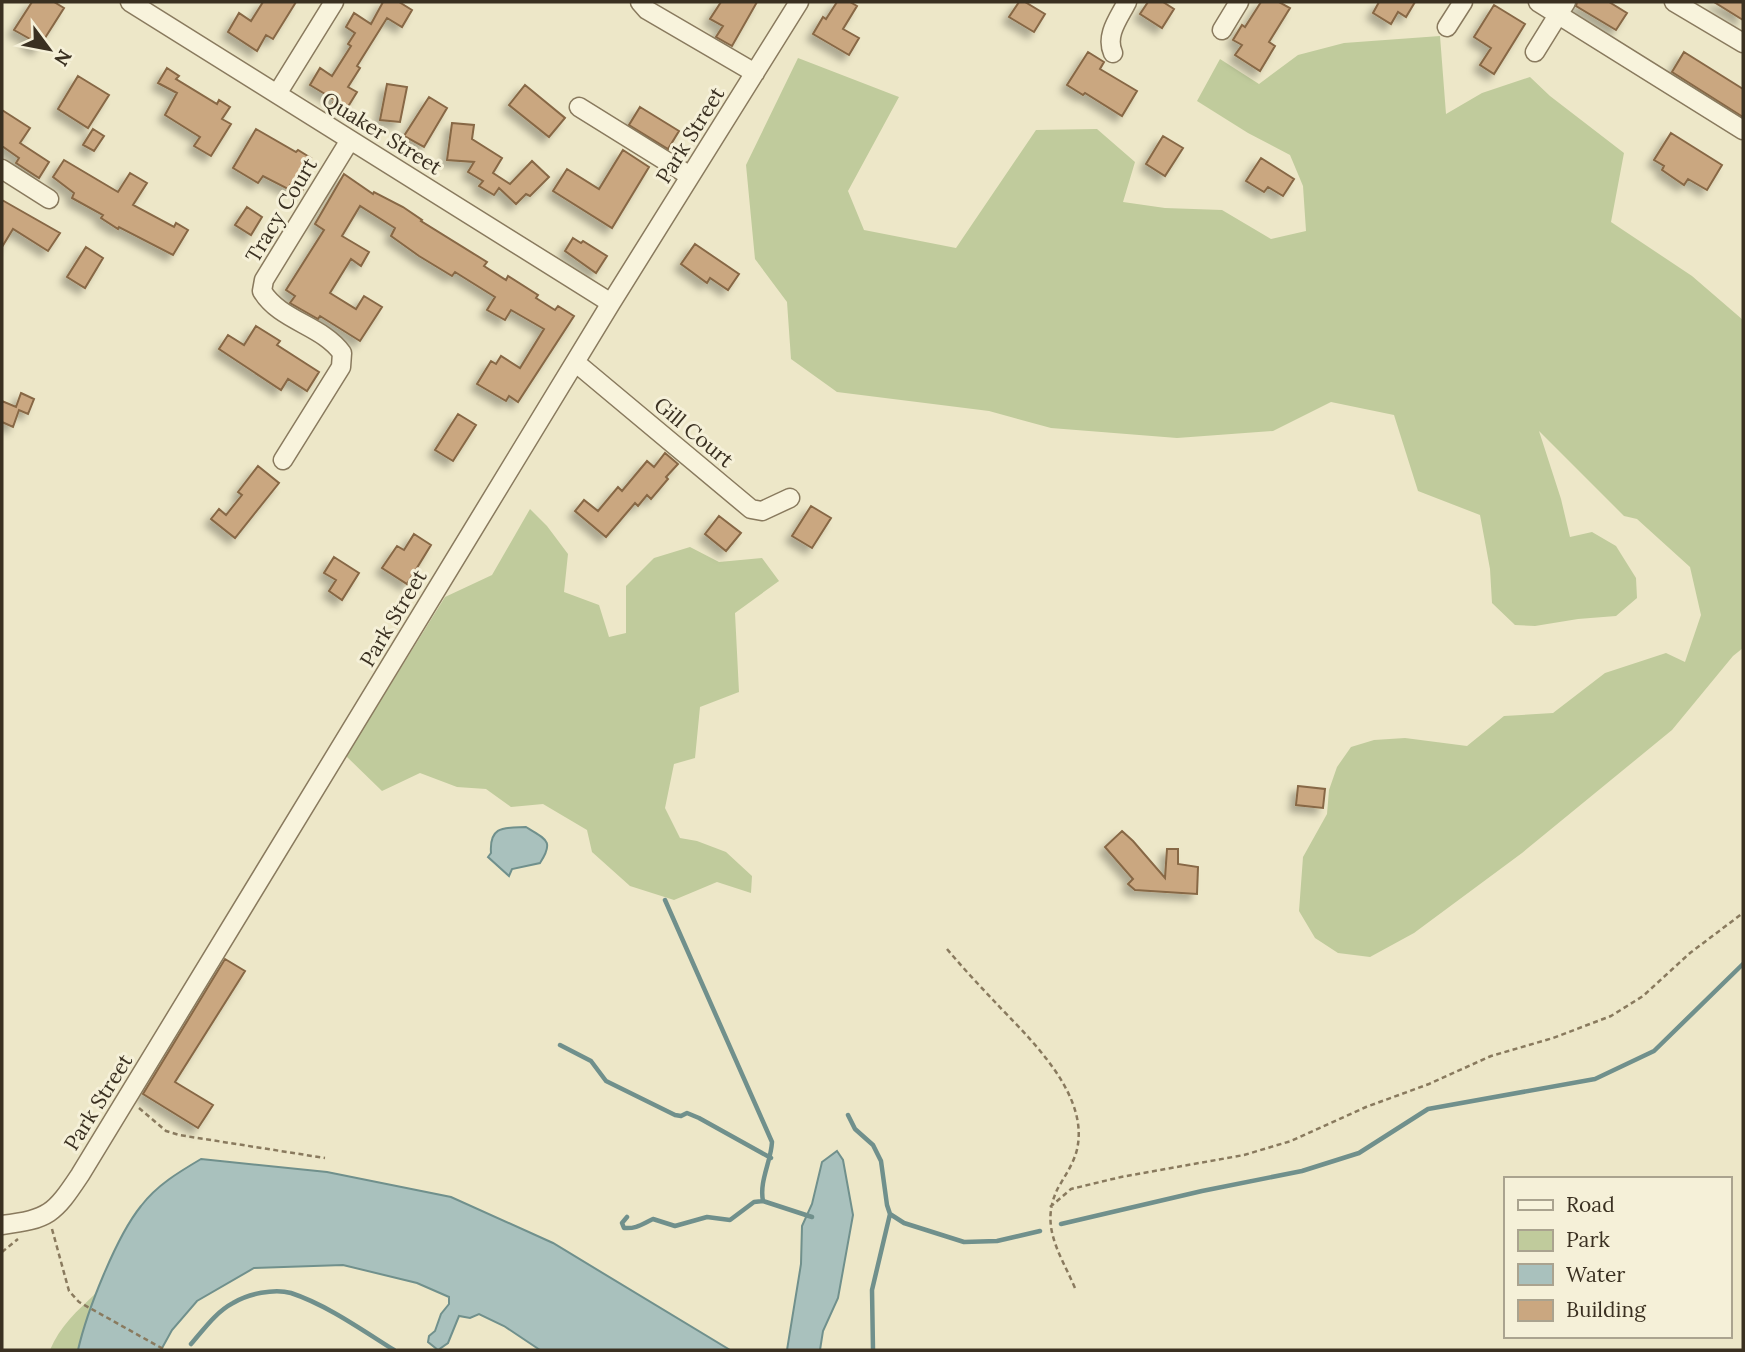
<svg xmlns="http://www.w3.org/2000/svg" width="1745" height="1352" viewBox="0 0 1745 1352" font-family="Lora,serif">
  <defs>
    <filter id="shadow"><feDropShadow dx="-6" dy="6" stdDeviation="3.5" flood-color="#0004"/></filter>
  </defs>
  <rect width="100%" height="100%" fill="#ede7c8"/>
  <!-- green -->
  <path fill="#c0cb9c" d="M1440,36L1446,114L1482,93L1530,77L1550,96L1624,153L1611,222L1692,276L1743,320V648L1733,656L1672,730L1522,853L1414,933L1370,957L1338,953L1315,938L1299,911L1303,857L1327,814L1329,790L1337,767L1351,747L1374,740L1405,738L1467,746L1504,716L1553,713L1605,673L1666,653L1685,662L1701,615L1690,567L1637,519L1624,516L1539,431L1561,499L1570,537L1592,532L1616,546L1636,578L1637,598L1616,616L1578,619L1535,626L1515,625L1492,603L1490,569L1480,515L1418,491L1394,415L1331,402L1273,431L1177,438L1051,428L989,411L837,392L791,359L787,302L755,259L746,165L798,58L899,97L848,191L864,230L956,248L1036,130L1097,129L1135,162L1123,202L1165,208L1222,210L1271,239L1306,231L1303,186L1290,155L1248,133L1197,101L1220,59L1259,84L1298,55L1344,43Z
    M530,509L547,526L568,554L564,592L599,605L609,637L626,633V586L654,558L690,547L719,562L762,558L779,581L735,613L739,692L700,707L695,758L674,764L665,808L680,838L697,841L726,852L752,876L751,893L717,882L674,900L630,886L592,852L587,830L543,804L511,807L486,789L457,787L420,773L382,791L346,756L445,597L492,575Z
    M96,1293L78,1350H50C60,1326 77,1311 96,1293Z"/>
  <!-- water -->
  <path fill="#a9c1bd" stroke="#70908c" stroke-width="2" d="M526,827C545,839 555,840 540,863L512,869L509,876L488,857L491,853C489,825 505,828 526,827Z
    M837,1151L843,1160L853,1215L838,1298L823,1331L820,1350H787L801,1264L802,1226L812,1204L822,1162Z
    M201,1159L327,1172L451,1197L553,1243L730,1350H540L504,1326L479,1314L470,1318L459,1316L448,1343L438,1350L428,1342L429,1336L435,1331L441,1314L449,1304V1297L417,1283L343,1265L254,1268L197,1301L172,1330L161,1350H78C87,1311 116,1237 141,1206C157,1185 179,1172 201,1159Z"/>
  <g fill="none" stroke-linecap="round" stroke-linejoin="round">
    <!-- stream -->
    <path stroke="#70908c" stroke-width="4.5" d="M665,900L772,1142C771,1162 759,1181 763,1201L812,1217
      M560,1045L591,1061L606,1081L675,1115L681,1116L687,1113L699,1118L771,1158
      M848,1115L855,1129L873,1145L881,1161L887,1205L890,1214L904,1223L964,1242L997,1241L1040,1231
      M627,1217L622,1223L624,1228C637,1229 642,1224 653,1219L675,1226L707,1217L730,1220L754,1202L763,1201
      M1061,1224L1202,1191L1302,1171L1359,1153L1428,1109L1595,1079L1654,1051L1743,964
      M191,1344C204,1329 216,1312 233,1303C248,1294 274,1288 291,1293C327,1305 362,1330 394,1350
      M873,1350L872,1290L890,1214"/>
  </g>
  <!-- building -->
  <path fill="#caa780" stroke="#876745" stroke-width="2" filter="url(#shadow)" d="M32,2H54L64,8L38,49L27,43L30,39L14,30Z
    M263,2H296L273,39L266,35L257,51L228,32L239,13L251,21Z
    M383,2H399L412,10L402,27L387,18L357,66L360,68L348,87L357,92L346,110L333,103L335,100L310,85L320,68L332,76L351,46L348,44L355,33L346,27L354,13L371,24Z
    M721,2H757L732,46L716,37L723,26L710,19Z
    M837,2H850L857,6L843,29L859,38L849,55L813,34L823,17L826,19Z
    M1019,2H1025L1045,14L1034,32L1009,17Z
    M1148,2H1163L1174,9L1162,28L1140,14Z
    M1261,2H1279L1290,8L1269,42L1275,46L1260,71L1235,55L1242,45L1233,40L1242,25L1245,27Z
    M1379,2H1415L1406,17L1398,12L1391,24L1373,13Z
    M1577,2H1609L1627,13L1616,30L1576,6Z
    M1714,2H1743V20Z
    M1494,5L1525,24L1494,74L1480,65L1491,48L1474,37Z
    M1088,52L1104,62L1100,69L1137,91L1122,116L1085,93L1083,95L1067,85Z
    M1684,52L1743,89V117L1672,72Z
    M167,68L179,76L176,79L217,104L219,100L230,107L222,119L231,124L211,156L194,146L200,137L165,115L177,93L158,83Z
    M78,76L109,95L88,128L58,109Z
    M387,84L407,87L400,122L380,120Z
    M525,85L565,118L549,137L509,105Z
    M429,97L447,108L424,147L404,136Z
    M640,107L679,131L668,149L629,125Z
    M2,110L30,128L20,143L49,162L39,178L16,163L19,158L2,146Z
    M452,123L474,125L472,139L502,158L493,173L510,184L532,161L549,177L530,196L526,194L516,204L499,188L494,195L479,186L483,181L468,172L474,162L447,160Z
    M93,129L104,136L94,151L83,145Z
    M256,129L296,152L298,150L311,158L302,174L309,178L302,191L290,185L288,189L263,176L258,183L233,168Z
    M1671,133L1722,165L1707,190L1688,179L1684,185L1662,170L1664,166L1654,160Z
    M1163,136L1183,148L1165,176L1146,164Z
    M623,150L649,167L612,228L553,191L567,169L599,189Z
    M1261,158L1294,179L1283,196L1268,187L1264,192L1246,181Z
    M64,160L118,192L130,173L147,183L133,205L174,227L176,223L188,230L173,255L119,227L118,229L101,218L103,215L72,198L74,193L53,177Z
    M344,174L373,194L374,192L403,207L422,220L421,221L487,262L484,266L506,280L508,276L538,295L536,298L555,310L558,306L574,316L518,402L509,396L506,401L477,384L491,361L496,364L501,356L520,368L544,329L511,310L505,320L487,310L495,297L455,272L452,276L419,256L391,236L395,228L360,206L342,236L369,252L361,266L351,259L330,293L356,309L364,296L382,307L360,341L320,316L318,319L290,303L295,296L286,290L324,230L315,224Z
    M2,200L60,233L48,251L13,229L2,247Z
    M247,207L262,217L251,235L235,225Z
    M573,238L581,243L583,241L607,256L596,273L565,251Z
    M695,244L739,274L728,290L710,278L707,283L681,264Z
    M86,247L103,258L85,288L67,277Z
    M256,326L280,341L277,345L319,372L307,391L288,379L281,390L219,349L228,335L244,345Z
    M21,393L34,399L28,414L19,410L13,427L2,422V401L16,407Z
    M458,414L476,425L453,461L435,450Z
    M665,453L678,464L666,477L668,479L651,499L647,495L638,506L635,503L606,537L575,511L584,500L598,511L618,487L622,491L647,461L654,467Z
    M258,466L279,483L235,538L211,519L219,509L226,515L242,495L238,492Z
    M811,506L831,518L812,548L792,536Z
    M719,516L741,533L726,551L705,534Z
    M414,534L431,545L407,584L382,568L397,546L404,550Z
    M334,557L359,573L342,600L329,591L336,580L324,573Z
    M1298,786L1325,789L1323,808L1296,805Z
    M1122,831L1133,841L1165,878L1167,849H1178V864L1198,867L1197,894L1135,890L1128,884L1133,879L1105,847Z
    M225,959L245,971L175,1082L213,1105L198,1128L143,1094Z"/>
  <g fill="none" stroke-linecap="round" stroke-linejoin="round">
    <!-- minor casing -->
    <g stroke="#897a5e" stroke-width="21">
      <path id="minor" d="M130,2L611,303
        M640,2L647,10L755,73
        M1538,2L1743,130
        M1674,2L1743,43
        M1447,27L1463,2
        M1222,30L1239,2
        M1535,52L1566,2
        M1113,53C1105,35 1119,18 1127,2
        M277,94L334,2
        M579,107L690,176
        M2,169L49,199
        M575,362L751,509L762,511L790,498
        M283,460L341,367L342,353C322,325 280,321 262,291L264,280L350,140
        M2,1225C49,1219 54,1214 80,1175L611,303L799,2"/>
    </g>
    <!-- path -->
    <path stroke="#897a5e" stroke-width="2.5" stroke-dasharray="5 3.5" stroke-linecap="butt" d="M947,949C962,967 978,984 994,1001C1027,1036 1086,1090 1078,1144C1076,1160 1066,1174 1058,1188C1039,1226 1060,1253 1075,1288
      M139,1108L166,1131L179,1135L325,1158
      M1050,1207L1071,1189L1121,1177L1244,1155L1291,1141L1366,1107L1429,1084L1491,1056L1553,1038L1611,1016L1643,996L1690,953L1743,913
      M52,1229L69,1291L79,1302L165,1350
      M2,1252L18,1239"/>
    <!-- minor -->
    <use href="#minor" stroke="#f8f3dc" stroke-width="18"/>
  </g>
  <g text-anchor="middle" dominant-baseline="central" stroke-width="6" stroke-linejoin="round" paint-order="stroke">
    <!-- street labels -->
    <g font-size="21" fill="#3a3021" stroke="#f5f0d8">
      <text transform="translate(382 133) rotate(32)">Quaker Street</text>
      <text transform="translate(690 135) rotate(-58)">Park Street</text>
      <text transform="translate(281 210) rotate(-59)">Tracy Court</text>
      <text transform="translate(694 432) rotate(40)">Gill Court</text>
      <text transform="translate(393 618) rotate(-59)">Park Street</text>
      <text transform="translate(98 1102) rotate(-58)">Park Street</text>
    </g>
  </g>
  <!-- border -->
  <rect width="1745" height="1352" fill="none" stroke="#3a3021" stroke-width="7"/>
  <!-- legend -->
  <rect x="1504" y="1177" width="228" height="161" fill="#f5f0d8" stroke="#aaa38f" stroke-width="2"/>
  <rect x="1518" y="1200" width="35" height="10" fill="#f8f3dc" stroke="#aaa38f" stroke-width="2"/>
  <text x="1566" y="1212" font-size="21" fill="#3a3021">Road</text>
  <rect x="1518" y="1230" width="35" height="21" fill="#c0cb9c" stroke="#aaa38f" stroke-width="2"/>
  <text x="1566" y="1247" font-size="21" fill="#3a3021">Park</text>
  <rect x="1518" y="1264" width="35" height="21" fill="#a9c1bd" stroke="#aaa38f" stroke-width="2"/>
  <text x="1566" y="1282" font-size="21" fill="#3a3021">Water</text>
  <rect x="1518" y="1300" width="35" height="21" fill="#caa780" stroke="#aaa38f" stroke-width="2"/>
  <text x="1566" y="1317" font-size="21" fill="#3a3021">Building</text>
  <!-- north arrow -->
  <g transform="translate(49 49) rotate(122)" stroke="#f5f0d8" stroke-width="5" paint-order="stroke">
  <path d="M0-5L12 26L0 18L-12 26Z" fill="#3a3021"/>
  <text y="-10" font-size="19" font-weight="bold" text-anchor="middle" fill="#3a3021">N</text>
  </g>
</svg>
